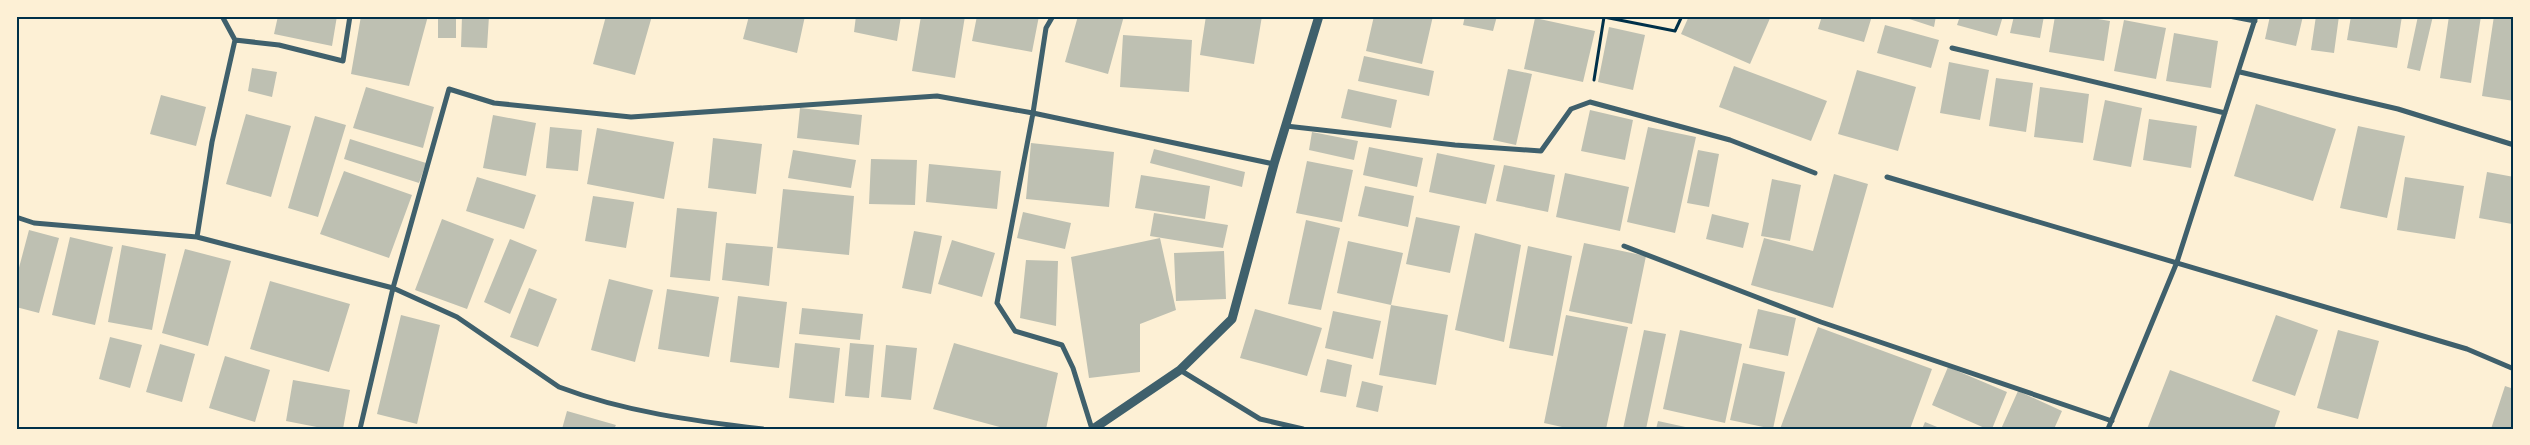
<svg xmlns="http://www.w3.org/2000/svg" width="2530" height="445" viewBox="0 0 2530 445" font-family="Georgia,serif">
  <rect width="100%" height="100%" fill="#fdf0d5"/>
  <!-- building -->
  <path fill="#bec0b2" d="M278,16H337L332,46L274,34Z
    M361,16H428L409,86L351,74Z
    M438,16H456V38H438Z
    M462,16H489L487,48L461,47Z
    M606,16H652L635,75L593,64Z
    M749,16H805L797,53L743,39Z
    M856,16H901L897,41L854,32Z
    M921,16H965L955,78L912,71Z
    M977,16H1039L1032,52L972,41Z
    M1078,16H1124L1108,74L1065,62Z
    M1206,16H1262L1254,64L1200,55Z
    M1374,16H1433L1422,64L1366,51Z
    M1465,16H1497L1493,31L1463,25Z
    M1689,16H1771L1750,64L1681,34Z
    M1822,16H1872L1864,42L1818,29Z
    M1900,16H1936L1934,27Z
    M1960,16H2003L1997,36L1957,25Z
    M2014,16H2044L2040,38L2010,33Z
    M2055,16H2080L2110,21L2104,61L2049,52Z
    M2270,16H2303L2296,46L2265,39Z
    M2316,16H2339L2334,53L2311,50Z
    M2351,16H2402L2397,48L2347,40Z
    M2418,16H2433L2420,71L2407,68Z
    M2449,16H2481L2471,83L2440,78Z
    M2494,16H2514V101L2482,96Z
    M1535,18L1595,31L1583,82L1524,69Z
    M2124,20L2166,28L2156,79L2114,71Z
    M1885,25L1939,40L1931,68L1877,53Z
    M1609,27L1645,35L1633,90L1598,82Z
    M2174,33L2218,41L2211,88L2166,81Z
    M1123,35L1192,40L1189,92L1120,87Z
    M1364,56L1434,71L1429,96L1358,81Z
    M1949,62L1989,70L1980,120L1940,113Z
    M1734,66L1827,101L1811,141L1719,107Z
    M252,68L277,72L272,97L248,91Z
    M1508,69L1532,74L1516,145L1493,140Z
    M1857,70L1916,87L1898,151L1838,134Z
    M1996,78L2033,83L2026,132L1989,126Z
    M366,87L434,107L423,148L353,128Z
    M2040,87L2089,94L2083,143L2034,137Z
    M1348,89L1397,100L1391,128L1341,118Z
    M161,95L206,107L196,146L150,134Z
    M2105,100L2142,108L2131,167L2093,160Z
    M2256,104L2336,129L2313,201L2234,176Z
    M800,108L862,115L859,145L797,138Z
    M1590,110L1633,120L1625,160L1581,151Z
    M246,114L291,126L271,197L226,184Z
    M493,115L536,123L526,176L483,168Z
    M315,116L346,125L318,217L288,208Z
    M2149,119L2197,126L2191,168L2143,160Z
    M2358,126L2405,136L2387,218L2340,208Z
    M550,127L582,130L578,171L546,168Z
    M1648,127L1696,137L1675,233L1627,222Z
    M597,128L674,142L664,199L587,184Z
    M1312,132L1358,141L1354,160L1309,150Z
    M713,138L762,144L756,194L708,188Z
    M350,139L426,163L419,183L344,159Z
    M1031,143L1114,152L1109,207L1026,199Z
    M1369,147L1423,158L1417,187L1363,175Z
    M1154,149L1245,172L1242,187L1150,163Z
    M793,150L856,160L851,188L788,178Z
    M1698,150L1719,154L1709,207L1687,203Z
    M1437,153L1495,165L1486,204L1429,192Z
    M871,159L917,160L915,205L869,204Z
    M1307,161L1353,170L1342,222L1296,213Z
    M929,164L1001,171L997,209L926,202Z
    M1504,165L1555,175L1548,212L1496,201Z
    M344,171L412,195L389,258L320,234Z
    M2487,172L2514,177L2512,224L2479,218Z
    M1565,173L1629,187L1620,231L1556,217Z
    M1834,174L1868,184L1833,308L1751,285L1764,238L1813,251Z
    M1141,175L1210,186L1205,219L1135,208Z
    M477,177L536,195L524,229L466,211Z
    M2405,177L2464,186L2455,239L2397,230Z
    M1772,179L1801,185L1790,241L1761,236Z
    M1365,186L1414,196L1408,227L1358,216Z
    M783,189L854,196L849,255L777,248Z
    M593,196L634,202L626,248L585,241Z
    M677,208L717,212L710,281L670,277Z
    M1023,212L1071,223L1065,249L1017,238Z
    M1154,213L1228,225L1223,248L1150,236Z
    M1712,214L1749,223L1743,248L1706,239Z
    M1416,217L1460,226L1450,273L1406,264Z
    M442,219L494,239L467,309L415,290Z
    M1306,220L1340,228L1321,310L1288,304Z
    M29,230L59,238L39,313L16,307V279Z
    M914,231L942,236L931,294L902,288Z
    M1475,233L1521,245L1504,342L1455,330Z
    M70,237L113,247L95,325L52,315Z
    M1160,238L1176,310L1140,324V372L1089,378L1071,257Z
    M510,239L537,250L510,314L484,302Z
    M952,240L995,253L982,297L938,284Z
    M1348,241L1403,253L1391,305L1337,293Z
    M726,243L773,247L769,286L722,280Z
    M1584,243L1646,256L1632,324L1569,311Z
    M122,245L166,254L152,330L108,322Z
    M1528,246L1572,256L1553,356L1509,348Z
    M185,249L231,261L208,346L162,333Z
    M1224,251L1226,299L1176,301L1174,253Z
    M1026,260L1058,261L1056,326L1020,318Z
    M609,279L653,290L635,362L591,350Z
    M270,281L350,304L329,372L250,349Z
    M529,288L557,299L538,347L510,337Z
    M667,289L719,297L709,357L658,349Z
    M738,296L787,302L779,368L730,362Z
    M1391,305L1448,315L1436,385L1379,375Z
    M802,308L863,314L860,340L799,334Z
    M1255,309L1322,328L1307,376L1240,358Z
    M1758,309L1796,318L1788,356L1749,348Z
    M1333,311L1381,321L1373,359L1325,348Z
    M401,315L440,325L417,424L377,414Z
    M1566,315L1628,327L1606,429H1571L1544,423Z
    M2276,315L2318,330L2295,396L2252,381Z
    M1818,327L1932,369L1910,429H1780Z
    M1644,330L1666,334L1646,429H1623Z
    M1680,330L1742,344L1725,423L1663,409Z
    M2338,330L2379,341L2358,419L2317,408Z
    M110,337L142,345L130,388L99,379Z
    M795,343L840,348L834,403L789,398Z
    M850,343L874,345L869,398L845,396Z
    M954,343L1058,373L1046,429H1007L933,409Z
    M160,344L195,354L182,402L146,392Z
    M886,345L917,348L911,400L881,397Z
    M225,356L270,370L255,422L209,408Z
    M1327,359L1352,365L1346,397L1320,392Z
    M1743,363L1785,372L1773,429L1730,420Z
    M1948,367L2007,392L1992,429H1987L1932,405Z
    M2170,370L2280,411L2274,429H2147Z
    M293,380L350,390L343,429H327L286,421Z
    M1362,381L1383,386L1378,412L1356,407Z
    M2505,386L2514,389V429H2491Z
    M2018,391L2062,411L2054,429H2001Z
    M567,411L616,425L614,429H562Z
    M1658,421L1690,428L1689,429H1656Z
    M1925,422L1942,429H1922Z"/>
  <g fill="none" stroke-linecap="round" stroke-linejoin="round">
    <!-- path -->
    <path stroke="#003049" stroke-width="3" d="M1594,80L1604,17L1675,31L1682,16"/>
    <!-- minor -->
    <path stroke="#3f606c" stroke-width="5" d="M1053,16L1046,28L1033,113L997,303L1015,331L1062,345L1073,368L1092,429
      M2229,16L2255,21
      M235,40L279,45L343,61L350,16
      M1952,48L2225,113
      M2240,72L2398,109L2514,145
      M1286,126L1455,145L1541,151L1571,109L1590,102L1730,140L1815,173
      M1887,177L2467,349L2514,369
      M16,217L34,223L197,237L393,288L457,317L559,387C625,412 694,421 763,429
      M197,237L212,142L235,40L222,16
      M1624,246L1821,322L2112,421
      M1180,370L1260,419L1303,429
      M360,429L393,288L449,89L494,103L631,117L937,96L1033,113L1274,164
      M2108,429L2177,262L2256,16"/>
    <!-- tertiary -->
    <path stroke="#3f606c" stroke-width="9" d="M1093,429L1180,370L1232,319L1274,164L1319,16"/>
  </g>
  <!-- border -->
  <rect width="2530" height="445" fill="none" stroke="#fdf0d5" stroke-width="35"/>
  <rect x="18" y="18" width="2494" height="410" fill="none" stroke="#003049" stroke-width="2"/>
</svg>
